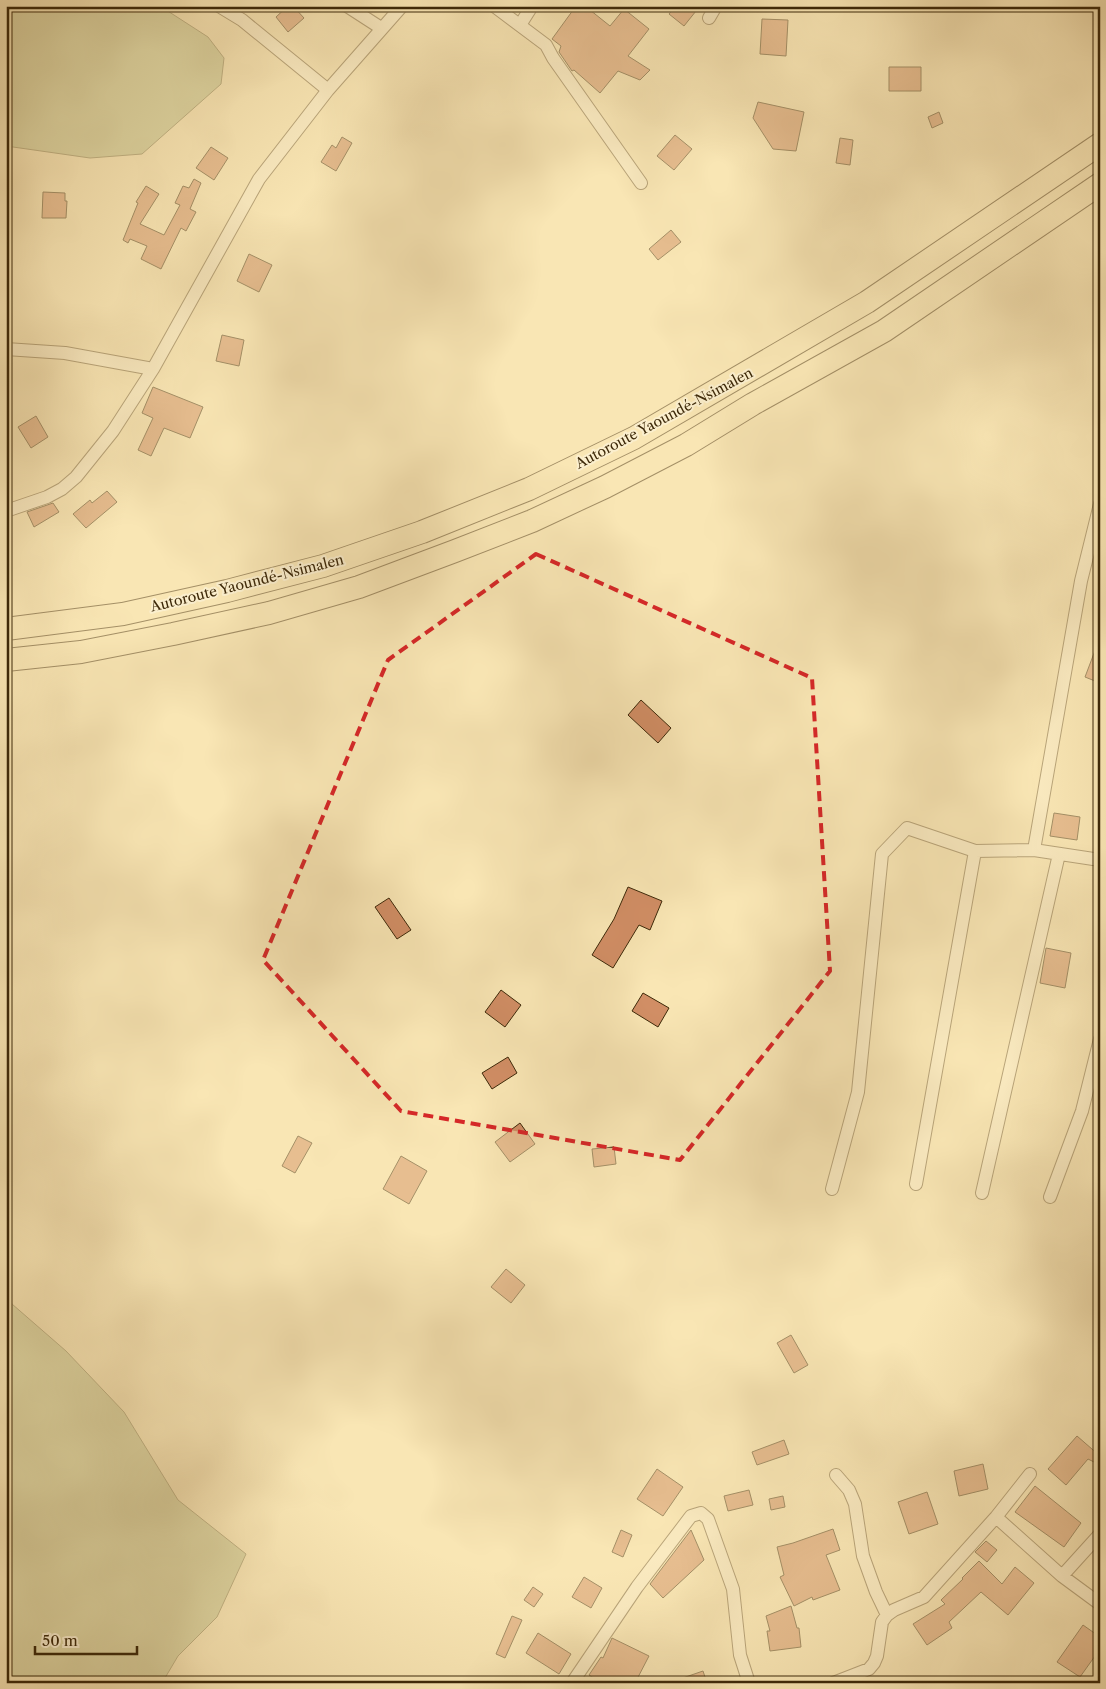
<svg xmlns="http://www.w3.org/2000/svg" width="1106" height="1689" viewBox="0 0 1106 1689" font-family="'Libre Caslon Text',serif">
  <rect width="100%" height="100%" fill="#f9e6b4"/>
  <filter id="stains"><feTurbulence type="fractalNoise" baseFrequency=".004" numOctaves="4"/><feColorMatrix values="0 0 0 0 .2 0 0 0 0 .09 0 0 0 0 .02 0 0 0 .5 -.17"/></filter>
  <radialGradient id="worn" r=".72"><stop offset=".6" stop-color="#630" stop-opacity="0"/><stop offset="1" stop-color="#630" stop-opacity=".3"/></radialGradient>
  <!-- green -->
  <path fill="#bec48c" stroke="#7e764a" d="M6,6H160L208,37L224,58L221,84L142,154L90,158L6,146Z
    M6,1295L12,1304L66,1351L124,1412L178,1500L246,1554L217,1617L178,1656L162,1683H6Z"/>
  <!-- building -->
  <path fill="#d18e65" stroke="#3d2909" d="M288,6H293L304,18L288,32L276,17Z
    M576,6H585L610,26L624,9L649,29L628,56L650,70L640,80L618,71L600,93L574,70L572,71L559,52L561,46L552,39Z
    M676,6H700L684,26L669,14Z
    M762,19L788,20L786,56L760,54Z
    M889,67H921V91H889Z
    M758,102L804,112L796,151L773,149L753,118Z
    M939,112L943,123L932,128L928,117Z
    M675,135L692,149L674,170L657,156Z
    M342,137L352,143L336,171L321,162L332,145L336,148Z
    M840,138L853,140L850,165L836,163Z
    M211,147L228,158L214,180L196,168Z
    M194,179L201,183L190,209L196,212L186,231L181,228L161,269L141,259L147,246L130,239L128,243L123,240L138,203L136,202L146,186L159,194L140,224L164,235L180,205L175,203L183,186L189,188Z
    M43,192L65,193V201H67L66,218H42Z
    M671,230L681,242L658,260L649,249Z
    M249,254L272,265L259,292L237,281Z
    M222,335L244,340L239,366L216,361Z
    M153,387L203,407L190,438L164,428L151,456L138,450L153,418L142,413Z
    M36,416L48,437L31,448L18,427Z
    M107,491L117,502L86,528L73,514L90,500L92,503Z
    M53,503L59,512L34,527L27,512Z
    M1099,640L1100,641V683L1085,677Z
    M641,700L671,728L658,743L628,715Z
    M1054,813L1080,817L1077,840L1050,836Z
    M628,887L662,901L650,930L639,925L613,968L592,955L614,919Z
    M389,898L411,930L397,939L375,907Z
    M1046,948L1071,953L1065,988L1040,983Z
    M501,990L521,1005L505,1027L485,1012Z
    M643,993L669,1008L658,1027L632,1011Z
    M508,1057L517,1073L492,1089L482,1073Z
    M520,1123L535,1144L510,1162L495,1142Z
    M298,1136L312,1143L295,1173L282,1166Z
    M614,1147L616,1164L594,1167L592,1149Z
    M401,1156L427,1171L409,1204L383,1189Z
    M506,1269L525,1285L511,1303L491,1287Z
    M791,1335L808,1365L794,1373L777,1343Z
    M1077,1436L1100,1456V1465L1088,1459L1066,1485L1048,1469Z
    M784,1440L789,1454L757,1465L752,1452Z
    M983,1464L988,1489L959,1496L954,1471Z
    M657,1469L683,1487L663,1516L637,1499Z
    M1035,1486L1081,1523L1064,1547L1015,1512Z
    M749,1490L753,1505L728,1511L724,1496Z
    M927,1492L938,1524L909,1534L898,1502Z
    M783,1496L785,1507L771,1510L769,1499Z
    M833,1529L840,1550L826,1555L840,1590L813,1600L812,1597L794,1606L780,1577L784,1575L777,1547L793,1543Z
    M621,1530L632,1535L623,1557L612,1552Z
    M691,1530L704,1560L663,1598L650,1584Z
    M986,1541L997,1550L987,1562L975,1552Z
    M979,1561L1002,1584L1015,1567L1034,1583L1008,1615L981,1592L949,1622L952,1628L927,1645L913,1624L945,1604L941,1600L963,1579L962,1578Z
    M584,1577L602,1588L591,1608L572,1597Z
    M533,1587L543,1594L534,1607L524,1600Z
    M791,1606L797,1628H799L801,1647L770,1651L767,1631H770L766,1616Z
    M512,1616L522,1620L505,1658L496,1654Z
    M1083,1625L1100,1637V1649L1080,1677L1057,1662Z
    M538,1633L571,1654L559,1674L526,1653Z
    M612,1638L649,1656L635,1683H601L589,1675L601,1657L603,1658Z
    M703,1671L707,1683H674V1681Z"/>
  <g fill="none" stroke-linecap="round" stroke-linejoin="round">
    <!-- street casing -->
    <g stroke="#6c5834" stroke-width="14">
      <path id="street" d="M219,6L242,20L328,90
        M347,6L381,28
        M494,6L546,45L553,58L641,183
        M709,18L716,6
        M520,25L532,6
        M6,349L65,353L153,369
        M6,511L47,497L62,489L76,477L113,431L153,369L259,179L328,90L402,6
        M1034,850L1081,581L1100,504
        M916,1184L975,851
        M832,1189L858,1092L882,854L907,828L975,851L1034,850L1100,860
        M982,1193L1059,854
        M1050,1197L1082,1111L1100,1039
        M836,1475L849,1490L855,1504L863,1556L876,1592L887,1615
        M996,1517L1062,1576L1100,1604
        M1062,1576L1100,1534
        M572,1683L637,1587L691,1516L701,1513L708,1519L733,1589L740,1655L749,1683
        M833,1683L869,1669L874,1663L877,1656L882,1622L887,1615L894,1610L924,1597L996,1517L1030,1474"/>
    </g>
    <!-- highway casing -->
    <g stroke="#3d2909" stroke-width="24">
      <path id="highway" d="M6,629L123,614L227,591L323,566L422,532L529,489L634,438L867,302L1100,144
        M6,660L81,652L173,634L269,613L359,587L455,551L532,521L605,487L686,445L753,404L884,331L1100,184"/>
    </g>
    <!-- street -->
    <use href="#street" stroke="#fbefce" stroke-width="12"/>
    <!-- highway -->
    <use href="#highway" stroke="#f9e6b4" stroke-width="22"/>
  </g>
  <!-- marked area -->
  <path d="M0 0H1106V1689H0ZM536,554L812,678L830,971L680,1160L401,1111L263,960L388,660Z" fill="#f9e6b4" fill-opacity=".55" fill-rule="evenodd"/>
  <path fill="none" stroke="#d62828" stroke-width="4" stroke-dasharray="10 6" stroke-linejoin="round" d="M536,554L812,678L830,971L680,1160L401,1111L263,960L388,660Z"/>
  <g text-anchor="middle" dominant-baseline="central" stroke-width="4" stroke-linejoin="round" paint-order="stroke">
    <!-- street labels -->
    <g font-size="14" fill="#3d2909" stroke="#fbefce">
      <text transform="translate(664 418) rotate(-28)">Autoroute Yaoundé-Nsimalen</text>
      <text transform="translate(247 583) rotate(-14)">Autoroute Yaoundé-Nsimalen</text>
    </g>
  </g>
  <!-- margin -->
  <rect width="1106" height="1689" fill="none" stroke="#f9e6b4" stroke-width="25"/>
  <rect x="8" y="8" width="1091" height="1674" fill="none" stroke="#3d2909" stroke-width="2.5"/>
  <rect x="12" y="12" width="1081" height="1664" fill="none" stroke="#3d2909"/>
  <!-- scale -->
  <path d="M35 1646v8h102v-8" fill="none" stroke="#3d2909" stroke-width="2.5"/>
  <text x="42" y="1646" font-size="15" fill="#3d2909" stroke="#fbefce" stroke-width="4" paint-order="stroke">50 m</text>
  <rect width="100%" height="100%" filter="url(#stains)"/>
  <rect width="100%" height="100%" fill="url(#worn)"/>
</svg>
